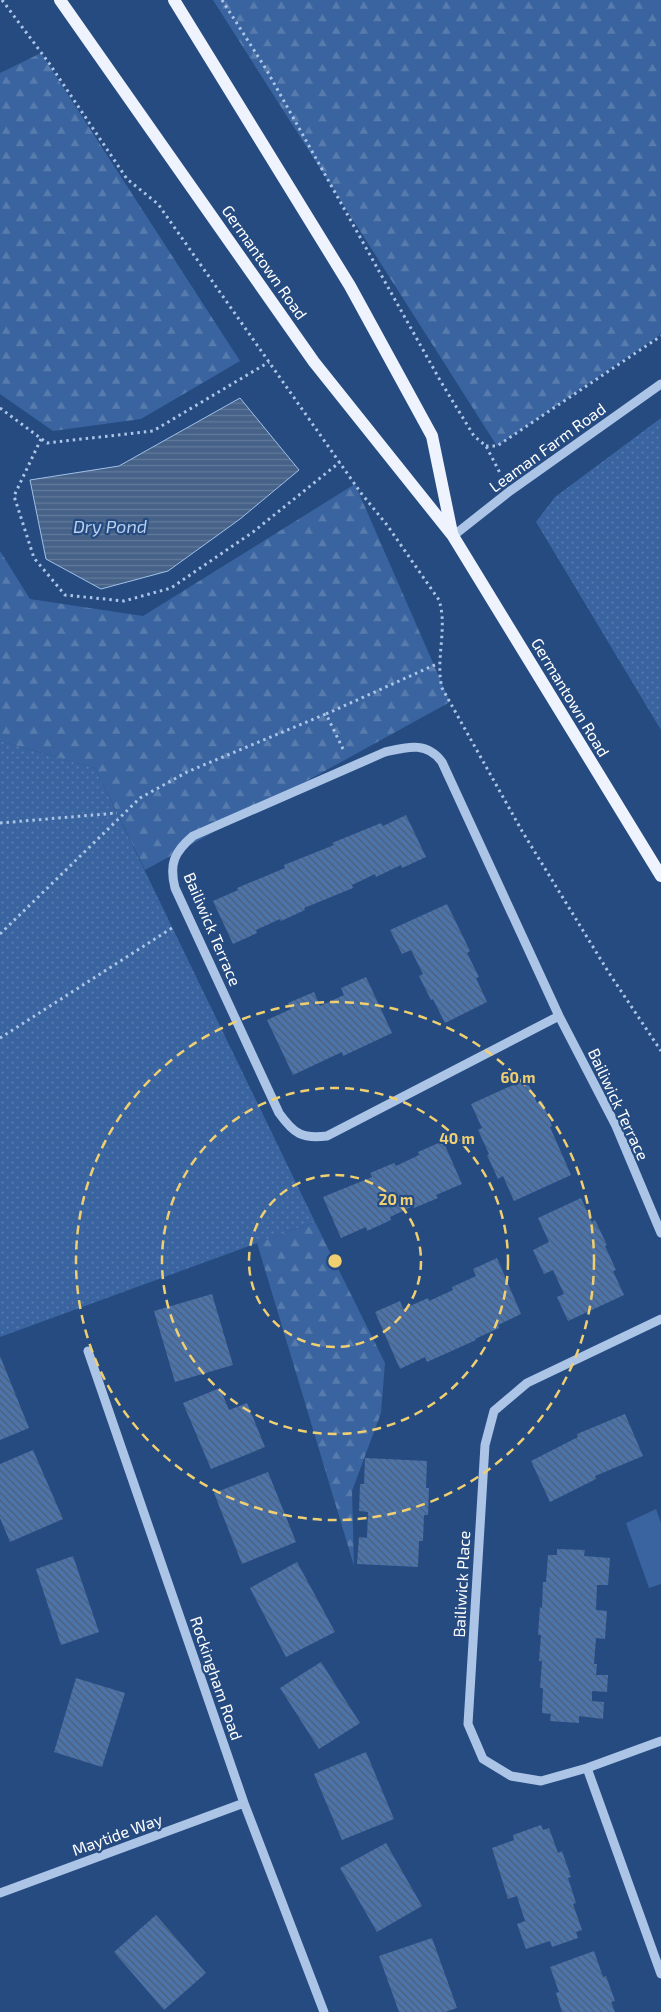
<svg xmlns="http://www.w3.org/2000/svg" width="661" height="2012" viewBox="0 0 661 2012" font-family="'Exo 2',sans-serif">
  <defs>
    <pattern id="grass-dots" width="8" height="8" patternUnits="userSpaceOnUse" patternTransform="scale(1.25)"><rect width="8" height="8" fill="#39649f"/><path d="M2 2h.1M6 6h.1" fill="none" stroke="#577bad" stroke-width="1.8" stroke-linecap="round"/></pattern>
    <pattern id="forest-firs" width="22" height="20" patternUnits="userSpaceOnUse" patternTransform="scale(1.25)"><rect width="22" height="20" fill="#39649f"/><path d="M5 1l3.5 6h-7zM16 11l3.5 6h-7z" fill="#577bad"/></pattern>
    <pattern id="water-rules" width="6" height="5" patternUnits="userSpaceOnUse" patternTransform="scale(1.25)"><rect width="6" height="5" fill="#466288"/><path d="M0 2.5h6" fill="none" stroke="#627a9a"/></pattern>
    <pattern id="building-back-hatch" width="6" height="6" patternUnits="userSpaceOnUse" patternTransform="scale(1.25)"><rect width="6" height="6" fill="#4d74aa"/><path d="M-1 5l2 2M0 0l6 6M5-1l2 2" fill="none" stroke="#4c5e76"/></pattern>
  </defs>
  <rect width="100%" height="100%" fill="#254b81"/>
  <!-- grass -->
  <path fill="url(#grass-dots)" d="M661,418V730L536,522L555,497Z
    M0,741L95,768L315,1222L0,1337Z"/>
  <!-- forest -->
  <path fill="url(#forest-firs)" d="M213,0H661V334L497,446Z
    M41,53L240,361L141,419L53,431L0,394V73Z
    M355,484L450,702L145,870L95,768L0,741V551L30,599L143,616Z
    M315,1222L385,1363L381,1413L352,1491L354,1566L257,1243Z"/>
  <!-- park -->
  <path fill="#39649f" d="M656,1509L661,1523V1584L649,1588L626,1523Z"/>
  <!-- water -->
  <path fill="url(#water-rules)" stroke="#a1c0e7" d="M240,398L299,470L240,519L168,571L101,589L46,559L30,480L119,466Z"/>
  <!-- building -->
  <path fill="url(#building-back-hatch)" d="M406,815L426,857L402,868L401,865L376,877L375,874L352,885L353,888L304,908L305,910L281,921L280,919L256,930L257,933L233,944L213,901L238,890L237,888L285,868L284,865L334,845L332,843L381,823L383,826Z
    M447,904L470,951L467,953L479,977L476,978L487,1002L445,1023L433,999L431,1000L419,976L423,974L411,950L402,954L390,930Z
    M366,977L392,1033L343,1056L342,1052L293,1075L267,1020L291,1009L288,1003L314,992L320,1006L344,995L341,988Z
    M526,1079L537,1103L542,1101L552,1126L550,1127L571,1175L514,1201L503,1176L498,1179L487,1155L489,1154L478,1130L482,1128L471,1104Z
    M443,1141L462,1184L436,1195L438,1198L414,1208L413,1206L390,1217L391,1220L367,1231L366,1227L341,1238L323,1197L372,1177L370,1173L394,1163L396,1166L419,1155L418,1152Z
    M581,1198L592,1222L595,1220L607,1245L605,1246L616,1270L613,1271L624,1295L568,1321L557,1297L564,1294L553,1270L544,1274L533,1250L549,1242L538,1218Z
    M497,1258L521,1314L498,1325L499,1328L475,1339L476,1340L427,1362L425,1357L400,1369L375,1312L400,1301L403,1309L428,1298L429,1301L453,1290L452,1287L476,1276L473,1269Z
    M212,1294L233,1365L175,1382L154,1311Z
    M0,1356L29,1428L0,1440Z
    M220,1388L229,1410L247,1403L265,1447L211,1469L183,1403Z
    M625,1414L643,1456L595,1476L596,1479L550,1502L531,1461L578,1437L577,1434Z
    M33,1450L63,1519L10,1542L0,1518V1464Z
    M365,1458L427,1461L426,1488H429L428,1515H424L423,1541H419L418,1567L357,1564L359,1537L367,1538L368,1512L359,1511L360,1484H364Z
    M268,1472L296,1542L242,1564L214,1493Z
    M557,1549L585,1550L584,1556L610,1558L608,1585H597L596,1610L607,1611L605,1639L596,1638L594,1664H597L596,1675H608L607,1692L592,1691V1701L604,1702L603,1719L579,1716V1723L550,1721L551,1714L542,1713L543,1688H540L542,1661H539L541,1635H538L540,1607L542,1608L543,1582H546L548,1555H557Z
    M73,1556L99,1632L61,1645L36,1569Z
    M297,1562L335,1632L286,1657L250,1588Z
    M321,1662L360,1723L319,1749L280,1688Z
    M76,1678L125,1693L102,1767L54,1752Z
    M366,1752L394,1819L342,1840L314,1774Z
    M541,1825L543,1830L549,1828L558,1853L562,1851L571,1877L568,1878L576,1903L573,1904L582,1930L576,1932L578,1938L552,1947L550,1941L526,1949L517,1924L525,1921L517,1896L508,1899L492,1848L514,1840L513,1835Z
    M386,1843L422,1906L377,1932L340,1868Z
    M156,1915L206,1973L164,2010L114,1952Z
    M432,1938L457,2008L445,2012H399L379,1956Z
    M594,1951L603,1977L606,1976L615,2001L611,2002L615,2012H562L556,1993L559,1992L550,1967Z"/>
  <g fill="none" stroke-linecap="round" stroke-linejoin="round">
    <!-- path -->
    <path stroke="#acc5e7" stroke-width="3" stroke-dasharray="2.5 4" stroke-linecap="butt" d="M2,0L49,63L127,179L158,204L361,493L387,525L439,600C448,628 435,659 442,688L522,831L609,973L661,1051
      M222,0L266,69L441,382L474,436L486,446L501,475
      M0,408L47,443L153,431L269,362
      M41,439L14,496L34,558L65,595L124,601L171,588L253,532L340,462
      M486,446H497L661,336
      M343,749L326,714L439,663
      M0,823L117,813
      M0,934L140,798L187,772L326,714
      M0,1038L172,928"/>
    <!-- minor -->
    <path stroke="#acc5e7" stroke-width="9" d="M453,536L510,491L661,384
      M559,1016L327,1136C302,1139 294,1134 279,1113L175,888C169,864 174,852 193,836L385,752C407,747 427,741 442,762L559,1016L616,1126L661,1233
      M661,1319L527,1383L494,1411L485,1445L468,1724L483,1759L511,1776L541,1781L587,1768L661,1741
      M88,1351L244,1803L324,2012
      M587,1768L661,1974
      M0,1893L244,1803"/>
    <!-- major -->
    <path stroke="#eef3fd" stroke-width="12" d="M60,0L314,362L453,536L661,876
      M174,0L350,286L432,436L452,533"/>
  </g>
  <!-- distance rings -->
  <g fill="none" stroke="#f0cf71" stroke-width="2.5" stroke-dasharray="9 6">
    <circle cx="335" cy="1261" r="86"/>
    <circle cx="335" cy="1261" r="173"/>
    <circle cx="335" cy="1261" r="259"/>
  </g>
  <g text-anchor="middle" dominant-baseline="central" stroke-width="4.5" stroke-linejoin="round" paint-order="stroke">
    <!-- street labels -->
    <g font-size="16" fill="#fff" stroke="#254b81">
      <text transform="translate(265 262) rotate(55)">Germantown Road</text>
      <text transform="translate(547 447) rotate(-36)">Leaman Farm Road</text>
      <text transform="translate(571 697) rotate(59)">Germantown Road</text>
      <text transform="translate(213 929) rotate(67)">Bailiwick Terrace</text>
      <text transform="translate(619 1104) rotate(65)">Bailiwick Terrace</text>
      <text transform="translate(461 1584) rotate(-87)">Bailiwick Place</text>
      <text transform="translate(217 1678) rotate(71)">Rockingham Road</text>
      <text transform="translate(117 1834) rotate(-20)">Maytide Way</text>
    </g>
    <!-- water labels -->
    <g font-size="18" font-style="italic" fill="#b8cfee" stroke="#254b81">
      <text x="110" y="526">Dry Pond</text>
    </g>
  </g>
  <circle cx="335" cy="1261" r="8" fill="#f0cf71" stroke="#254b81" stroke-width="2.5"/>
  <g font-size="15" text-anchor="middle" font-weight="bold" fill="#f0cf71" stroke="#254b81" stroke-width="4.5" stroke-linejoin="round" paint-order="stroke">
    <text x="518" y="1083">60 m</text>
    <text x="457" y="1144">40 m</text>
    <text x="396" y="1205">20 m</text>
  </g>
</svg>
